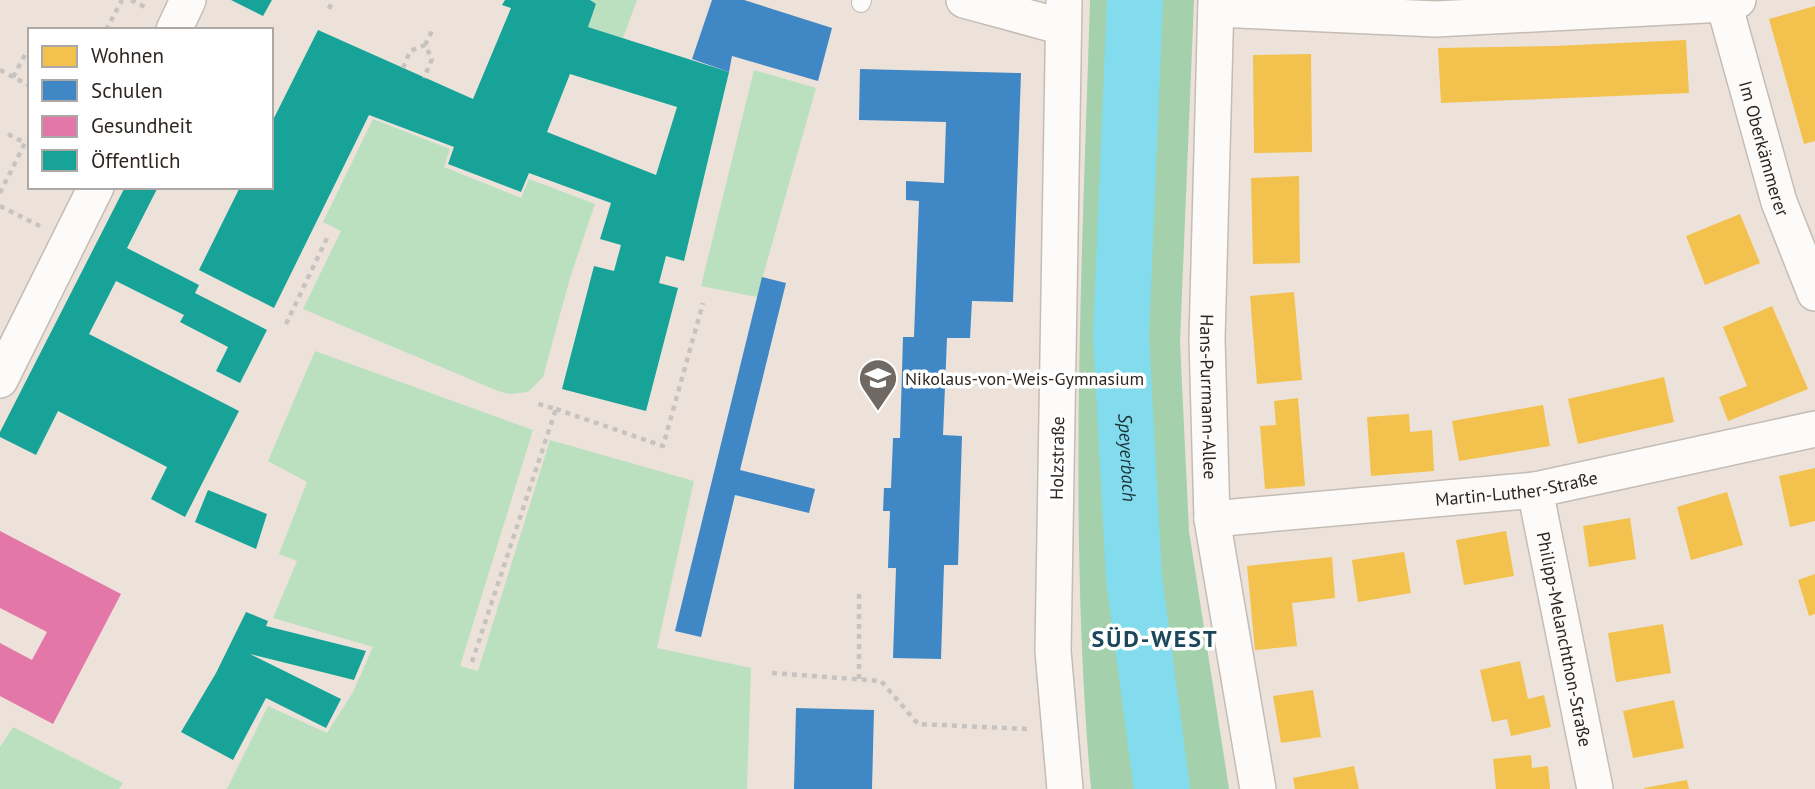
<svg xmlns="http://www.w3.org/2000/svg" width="1815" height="789" viewBox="0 0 1815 789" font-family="'PT Sans',sans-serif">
  <rect width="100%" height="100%" fill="#ede2da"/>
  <!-- green -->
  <path fill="#bae0bf" d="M590,0H637L623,38L588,27L596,5Z
    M754,70L816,88L757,297L701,286Z
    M373,119L450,149L444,167L521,198L529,179L595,204L570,278L543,377L528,392L509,394L498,391L303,309L341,231L323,222Z
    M315,351L533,430L460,666L478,671L550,440L694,481L657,648L751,668L747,789H227L268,706L327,733L353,692L373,647L273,618L297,561L279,554L307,482L268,461Z
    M13,727L113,778L123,783L119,789H0V747Z"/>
  <!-- forest -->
  <path fill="#a4d0ac" d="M1090,0H1194L1180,342L1189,531L1229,789H1091C1068,527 1082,263 1090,0Z"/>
  <!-- homes -->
  <path fill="#f2c14e" d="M1815,6V141L1804,144L1769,19Z
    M1686,40L1689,93L1441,103L1438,48L1555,46Z
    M1311,54L1312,152L1254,153L1253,55Z
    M1299,176L1300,263L1253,264L1251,178Z
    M1740,214L1760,263L1705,285L1686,236Z
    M1294,292L1302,380L1257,384L1250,296Z
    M1772,306L1808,389L1728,421L1719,397L1747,386L1723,327Z
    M1664,377L1674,422L1578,444L1568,399Z
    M1298,398L1305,486L1265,489L1260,426L1276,425L1274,401Z
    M1543,405L1550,446L1459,461L1452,421Z
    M1409,414L1410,432L1432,430L1434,471L1371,476L1367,417Z
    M1815,468V521L1790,527L1779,476Z
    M1727,492L1743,545L1691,560L1677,507Z
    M1630,518L1636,559L1589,567L1583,526Z
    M1506,531L1514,576L1464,585L1456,540Z
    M1404,552L1411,593L1358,602L1352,560Z
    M1332,557L1335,598L1292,603L1297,646L1255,650L1247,566Z
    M1815,574V614L1809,616L1798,580Z
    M1663,624L1671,673L1616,682L1608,633Z
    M1520,661L1528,699L1544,695L1551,727L1511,736L1507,719L1492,722L1480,670Z
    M1313,690L1321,737L1281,743L1273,696Z
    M1674,700L1684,748L1633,758L1623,711Z
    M1531,755L1532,768L1548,766L1550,789H1496L1493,759Z
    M1354,766L1359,789H1295L1293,778Z
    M1687,780L1689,789H1644V788Z"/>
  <!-- schools -->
  <path fill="#3f88c5" d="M712,0H744L832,28L818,81L732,56L729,72L692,59Z
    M860,69L1021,73L1013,302L972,301L970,338H947L943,435L962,436L958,565H944L941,659L893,658L896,568H888L890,511H883L884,488H891L893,438H900L903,337H914L919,201L906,200V181L944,183L946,122L859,120Z
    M762,277L786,283L740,470L815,489L809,513L735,495L701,637L675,631Z
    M796,708L874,710L872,789H794Z"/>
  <!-- health -->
  <path fill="#e377a8" d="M0,531L121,594L53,724L0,696V643L32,660L47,632L0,608Z"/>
  <!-- public -->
  <path fill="#17a398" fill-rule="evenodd" d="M231,0H272L263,16Z
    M505,0H590L596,4L588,27L729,72L684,261L666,256L659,283L678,288L646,411L562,389L594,266L614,271L621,245L600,239L611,203L529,173L521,192L448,164L454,147L369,115L274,308L199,270L240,187H271V124L318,30L473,99L511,8L502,5ZM570,74L677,107L656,175L547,132Z
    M125,187H158L127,248L199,285L195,293L267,330L240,383L216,371L228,347L180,322L184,315L116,281L89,334L239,411L185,517L151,499L167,467L58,411L36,455L0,437V432Z
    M208,490L267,514L256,549L195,522Z
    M246,612L268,621L266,626L366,651L354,680L250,654L341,699L326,728L266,698L233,760L181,732L216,673Z"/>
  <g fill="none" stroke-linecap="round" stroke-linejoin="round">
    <!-- river -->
    <path stroke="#82dced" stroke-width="56" id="s1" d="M1135,0L1121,336L1134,578L1162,789"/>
    <!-- service casing -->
    <g stroke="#c4bcb5" stroke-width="20">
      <path id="service" d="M861,3L862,0"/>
    </g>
    <!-- minor casing -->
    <g stroke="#c4bcb5" stroke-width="38">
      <g id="minor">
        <path d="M964,0L1063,27"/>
        <path d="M1064,0L1053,651L1065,789"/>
        <path id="s2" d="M1216,0L1207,339L1212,519L1258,789"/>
        <path id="s3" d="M1723,0L1779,202L1815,293"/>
        <path d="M1216,9L1436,19L1724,4L1738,0"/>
        <path d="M174,30L188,0"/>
        <path d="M0,380L96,187"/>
        <path id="s4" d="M1535,490L1595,789"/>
        <path id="s5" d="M1212,519L1535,490L1815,429"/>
      </g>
    </g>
    <!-- path -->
    <path stroke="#c7c3c0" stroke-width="4.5" stroke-dasharray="5 5" stroke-linecap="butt" d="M131,0L149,9
      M329,9L333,0
      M106,30L122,0
      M425,45L433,29
      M403,68L410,51L425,45L432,59L424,78
      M0,70L30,86
      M13,77L26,53L30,54
      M0,193L25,143L6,133
      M0,206L40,226
      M286,324L328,236
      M556,409L663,446L703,303
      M472,662L556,409L535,403
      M772,673L881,681L918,724L1027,729
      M859,679V591"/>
    <!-- service -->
    <use href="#service" stroke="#fcfbf9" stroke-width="18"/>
    <!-- minor -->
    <use href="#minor" stroke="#fcfbf9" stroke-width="35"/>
  </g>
  <!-- icons -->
  <defs>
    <g id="school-pin" transform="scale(2.0125)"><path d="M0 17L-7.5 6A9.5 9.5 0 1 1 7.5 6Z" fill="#706862" stroke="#fff"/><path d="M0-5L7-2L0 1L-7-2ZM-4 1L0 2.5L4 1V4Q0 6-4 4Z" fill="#fff"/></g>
  </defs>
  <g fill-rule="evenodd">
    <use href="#school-pin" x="878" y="378"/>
  </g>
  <g text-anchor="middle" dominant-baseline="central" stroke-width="7" stroke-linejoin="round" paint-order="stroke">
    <!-- street labels -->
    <g font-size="18" fill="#2d2621" stroke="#fff">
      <text stroke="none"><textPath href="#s3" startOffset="154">Im Oberkämmerer</textPath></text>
      <text stroke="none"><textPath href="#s2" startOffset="397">Hans-Purrmann-Allee</textPath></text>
      <text transform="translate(1057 458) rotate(-89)">Holzstraße</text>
      <text stroke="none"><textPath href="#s5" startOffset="306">Martin-Luther-Straße</textPath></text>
      <text stroke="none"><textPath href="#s4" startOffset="152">Philipp-Melanchthon-Straße</textPath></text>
    </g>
    <!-- poi labels -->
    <g font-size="18" fill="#2d2621" stroke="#fff" text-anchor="start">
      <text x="905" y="378">Nikolaus-von-Weis-Gymnasium</text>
    </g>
    <!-- water labels -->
    <g font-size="19" font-style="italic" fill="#1c3238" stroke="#fff">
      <text stroke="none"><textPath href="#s1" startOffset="458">Speyerbach</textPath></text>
    </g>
    <!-- district labels -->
    <g font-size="24" font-weight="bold" letter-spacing="2" fill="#1b465b" stroke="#fff">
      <text x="1155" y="638">SÜD-WEST</text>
    </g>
  </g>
  <!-- legend -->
  <rect x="28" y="28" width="245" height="161" fill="#ffffff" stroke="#aba8a6" stroke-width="2"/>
  <rect x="42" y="46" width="35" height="21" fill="#f2c14e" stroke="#aba8a6" stroke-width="2"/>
  <text x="91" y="63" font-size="21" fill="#2d2621">Wohnen</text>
  <rect x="42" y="80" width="35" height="21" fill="#3f88c5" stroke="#aba8a6" stroke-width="2"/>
  <text x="91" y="98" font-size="21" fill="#2d2621">Schulen</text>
  <rect x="42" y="116" width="35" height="21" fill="#e377a8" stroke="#aba8a6" stroke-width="2"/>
  <text x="91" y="133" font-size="21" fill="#2d2621">Gesundheit</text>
  <rect x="42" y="150" width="35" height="21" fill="#17a398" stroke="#aba8a6" stroke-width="2"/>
  <text x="91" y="168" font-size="21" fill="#2d2621">Öffentlich</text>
</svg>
